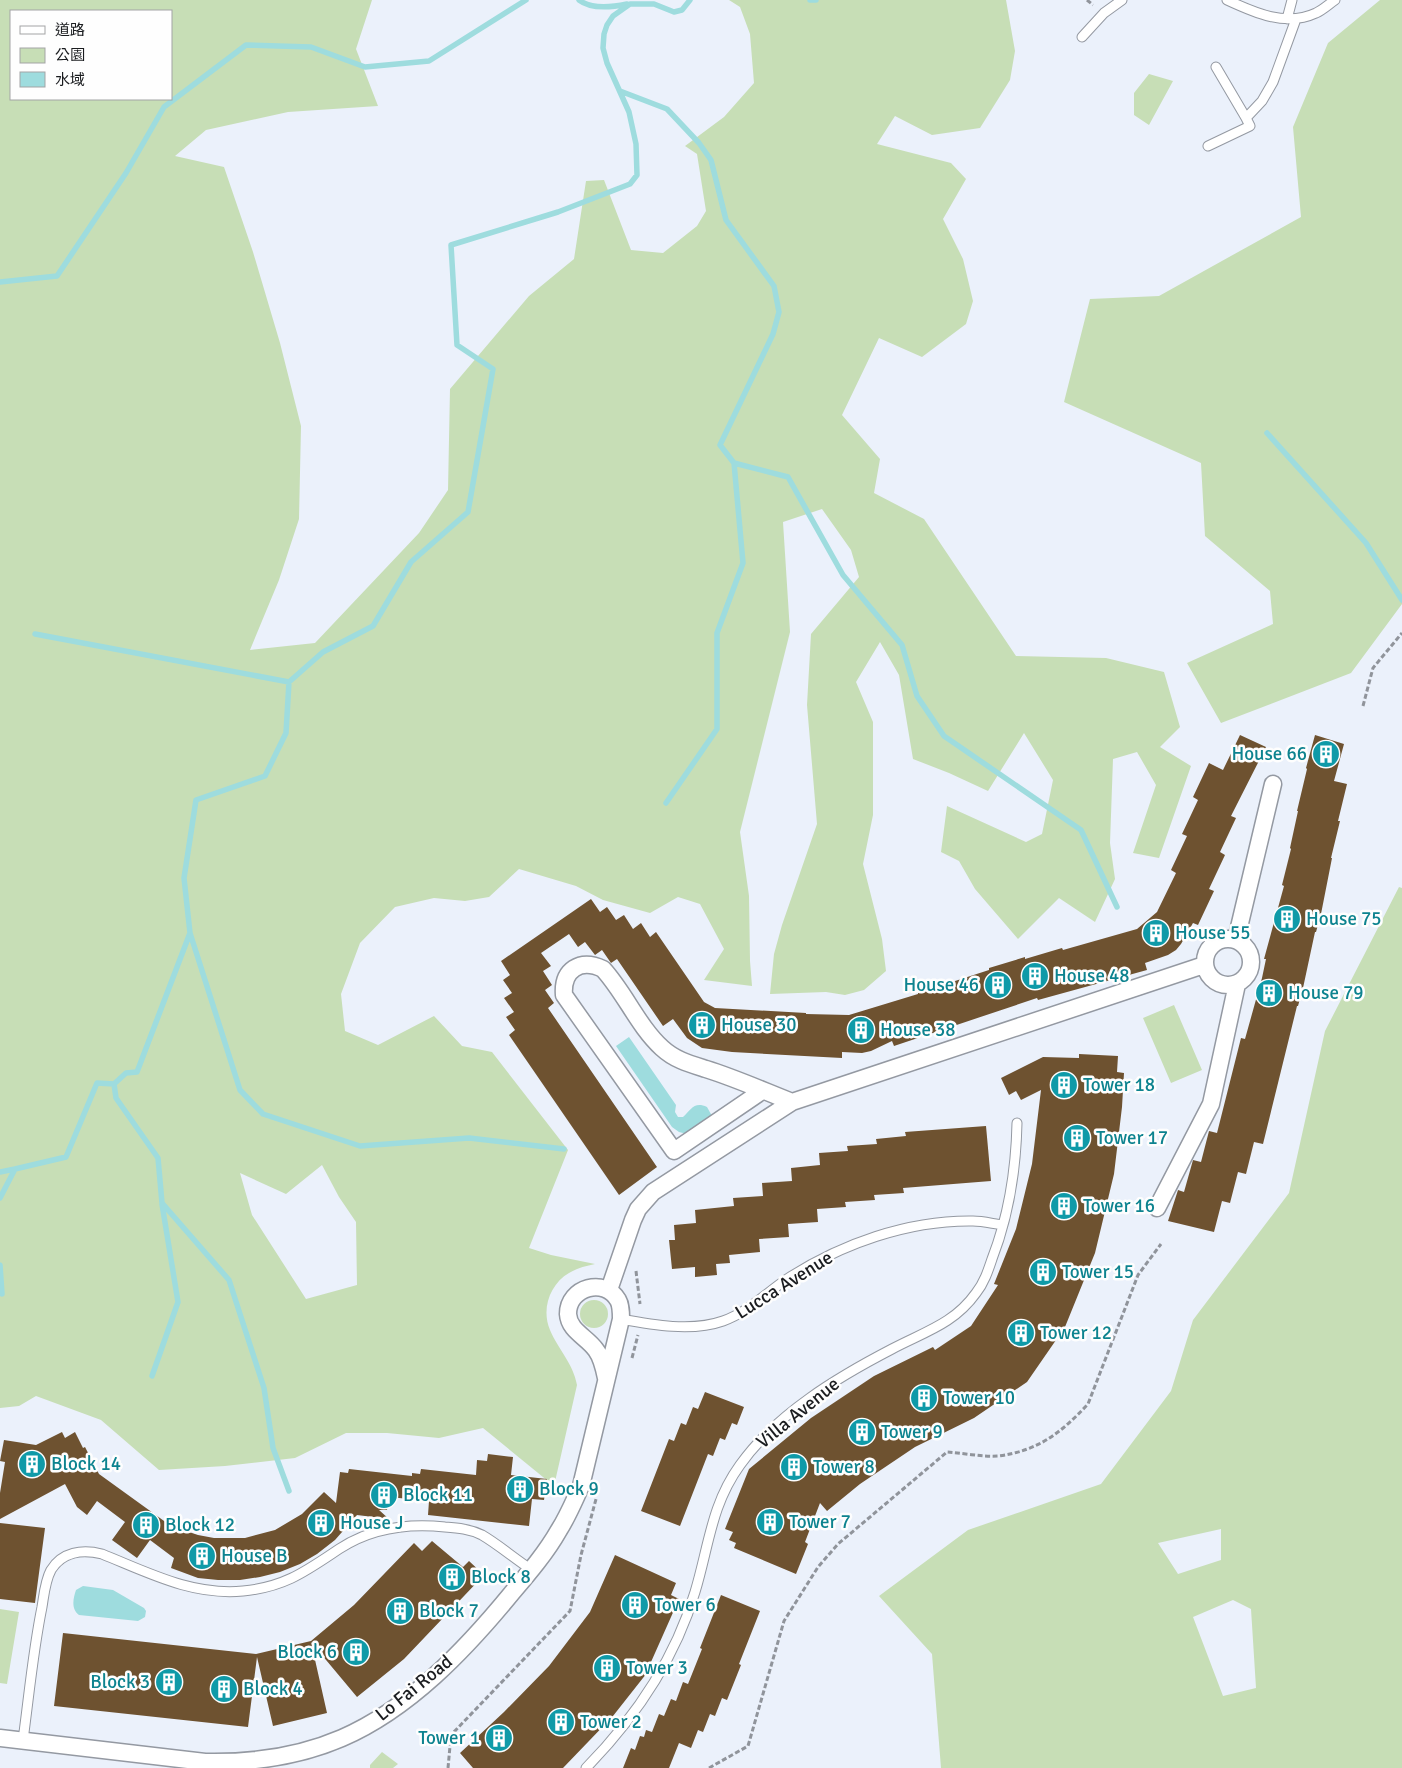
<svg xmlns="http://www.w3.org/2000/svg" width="1402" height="1768" viewBox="0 0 1402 1768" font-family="Signika,'Noto Sans TC',sans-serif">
  <rect width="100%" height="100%" fill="#ebf1fb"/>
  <!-- green -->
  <path fill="#c7deb6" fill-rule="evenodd" d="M0,0H372L356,49L378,106L288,112L206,130L175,156L224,167L253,252L280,343L301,426L299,519L279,580L250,650L315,643L419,533L448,490L450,389L529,296L574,259L586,181L604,180L631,250L663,253L697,226L706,211L697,154L685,146L724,117L754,83L750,34L740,7L729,0H1006L1015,51L1010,80L980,128L932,135L895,116L877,144L951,163L966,179L943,219L963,259L973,301L966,324L922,357L879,338L842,415L880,459L874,493L924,519L1016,656L1106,658L1164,672L1180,727L1160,747L1191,766L1159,858L1133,853L1156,785L1137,752L1113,759L1110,843L1115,879L1095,922L1059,898L1018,939L975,889L959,861L941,852L947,806L1026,842L1042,834L1053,780L1024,733L988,791L949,773L913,759L899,675L880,642L856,682L873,722V815L863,864L882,939L886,971L864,990L845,995L826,992L770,994L774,954L782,925L817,824L807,705L811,634L859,577L851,550L822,509L783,522L790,632L740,832L749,896L750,961L752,986L704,980L724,949L700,904L678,897L650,913L603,900L576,886L519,869L489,897L465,901L434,898L395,907L360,943L341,994L345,1031L378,1045L434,1016L462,1046L492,1052L568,1150L529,1248L551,1255L595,1264C586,1266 577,1268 569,1273C550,1284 541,1309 550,1330C558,1349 573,1363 577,1385L554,1486L483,1428L439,1438L387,1433H346L295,1458L225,1466L159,1470L101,1420L36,1396L19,1406L0,1408ZM11,11H171V99H11ZM322,1165L339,1197L356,1222L357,1285L306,1299L252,1215L240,1173L286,1194Z
    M1380,0H1402V604L1351,673L1221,723L1187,663L1273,624L1270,591L1205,536L1201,463L1064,402L1090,299L1159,296L1301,217L1293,127L1328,43Z
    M1149,74L1173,81L1149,125L1134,115V93Z
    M1399,887L1402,888V1768H941L932,1654L879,1596L968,1530L1101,1484L1171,1391L1193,1320L1289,1193L1325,1031ZM1221,1529V1560L1178,1574L1158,1543ZM1233,1600L1251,1609L1256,1688L1223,1696L1193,1617Z
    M1174,1005L1202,1070L1171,1083L1143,1018Z
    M580 1314a14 14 0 1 1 28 0a14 14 0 1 1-28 0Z
    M0,1609L19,1612L7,1684L0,1683Z
    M382,1752L398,1764L393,1768H370V1765Z"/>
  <!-- water -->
  <path fill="#9edcde" d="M629,1037L676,1105L675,1112L678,1117H683C691,1110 694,1101 707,1107L712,1116L687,1134L679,1132L672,1127L616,1046Z
    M83,1586L113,1590L144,1608L146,1611L145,1617L138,1621L79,1615C71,1609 73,1599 76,1590Z"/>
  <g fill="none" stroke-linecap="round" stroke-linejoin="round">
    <!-- stream -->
    <path stroke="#9edcde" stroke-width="5.5" d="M579,0C592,10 613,7 627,4
      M810,0H816
      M620,91L667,109L699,143L711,160L726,220L774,286L779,312L773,334L720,445L734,463L743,563L717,633V729L666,803
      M0,282L57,276L126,173L164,107L246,45L311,47L365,67L429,61L526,0
      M1267,433L1366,543L1402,600
      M734,463L788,477L843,575L902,645L917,696L944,736L1081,830L1117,907
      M35,634L289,682
      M190,933L240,1090L263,1114L360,1146L469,1138L564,1149
      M0,1172L15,1169
      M0,1198L15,1169L66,1157L97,1083L114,1084
      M0,1265L2,1294
      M152,1376L178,1302L162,1204
      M289,1491L273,1448L264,1388L229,1280L162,1203L158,1158L116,1098L114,1084L126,1073L137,1072L190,933L184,878L196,800L265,776L286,733L289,682L323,652L373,626L411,562L468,512L493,369L457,345L451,245L558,212L630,184L637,175L636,144L629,112L607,63L603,48L604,34L607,25L613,16L630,4H654L674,12L682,10L690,0"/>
  </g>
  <!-- building -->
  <path fill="#6e5230" d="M1240,735L1266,747L1231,816L1236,818L1220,852L1225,855L1209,889L1214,891L1198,925L1193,923L1181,944L1176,950L1168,955L1145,963L1147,970L1038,1000L1037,998L894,1046L892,1041L871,1051L862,1053L842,1052V1058L732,1052L702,1048L687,1038L673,1019L663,1026L617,959L611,963L602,950L595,955L585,942L578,947L569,934L541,953L551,966L543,971L552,985L545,990L554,1003L548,1008L657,1167L619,1195L509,1035L515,1030L506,1017L514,1012L504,998L512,993L503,980L510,975L501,961L591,899L600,912L607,907L616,920L624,915L633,929L641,923L650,937L656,932L704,1002L715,1008L806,1013V1014L849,1015L918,994V993L989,970V968L1025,957V959L1062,948L1063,950L1137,929L1157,912L1176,873L1171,870L1187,836L1182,834L1198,800L1193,797L1209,763L1223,770Z
    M1315,735L1344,744L1334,781L1347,784L1338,821H1340L1331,858H1332L1321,914L1316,932H1315L1303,988L1298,1006H1297L1263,1144L1254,1142L1246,1174L1238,1172L1230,1203L1222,1201L1214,1232L1168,1221L1178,1190L1184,1192L1193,1160L1201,1162L1209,1131L1217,1133L1241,1038L1245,1039L1262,978L1266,959H1264L1284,886L1282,885L1291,849L1290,848L1298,811H1297L1307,769L1306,768Z
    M1079,1054L1118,1056L1117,1072L1124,1073L1122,1107L1114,1174L1095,1253L1065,1327L1027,1382L974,1418L915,1447L860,1484L827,1511L820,1503L805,1542L808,1544L796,1574L734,1548L736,1543L729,1540L733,1532L725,1529L749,1469L811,1418L874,1376L933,1347L935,1350L971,1326L998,1285L994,1284L1016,1229L1032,1164L1041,1090L1021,1100L1016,1091L1009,1095L1001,1078L1043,1057L1079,1058Z
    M986,1126L991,1181L903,1188L904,1193L874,1195L875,1200L845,1202L846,1207L817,1209L818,1222L788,1224L789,1237L759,1239L760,1252L729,1255L730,1263L716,1264L717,1275L695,1277V1267L672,1269L669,1240H675L674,1225L696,1223L695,1210L734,1206L733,1198L763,1196L762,1183L792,1181L791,1168L820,1165L819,1153L848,1151L847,1146L877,1144L876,1139L906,1136L905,1132Z
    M705,1392L744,1407L737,1425L732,1423L725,1440L720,1438L713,1456L708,1454L680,1526L641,1511L669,1439L674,1441L681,1423L686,1425L693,1407L698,1409Z
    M62,1432L65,1438L75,1432L83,1448L85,1447L99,1474L171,1526L198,1535L214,1538H245L275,1530L302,1514L324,1492L336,1503L340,1472L348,1473L349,1469L412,1476V1473L420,1474L421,1469L476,1475L477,1460L487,1461L488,1454L513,1457L511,1475L547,1479L544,1500L532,1499L529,1526L428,1515L429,1501L389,1497L387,1510H379L389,1519L357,1515L335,1540L317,1554L300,1564L280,1572L260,1577L240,1580H218L198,1578L171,1568L174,1558L150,1540L137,1558L112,1540L125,1522L97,1501L87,1515L77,1507L65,1484L0,1519V1493L5,1462L0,1461L4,1440L36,1445Z
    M0,1523L45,1528L35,1603L0,1599Z
    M432,1541L463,1567L469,1561L484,1575L404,1659L357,1697L311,1642L327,1713L273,1726L257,1657L248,1727L54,1706L63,1633L256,1654L311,1641L354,1605L414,1543L422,1551Z
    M615,1555L676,1583L671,1595L679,1599L651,1662L654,1664L613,1716L563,1768H473L460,1753L504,1712L549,1666L590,1612Z
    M721,1595L760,1611L739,1664L741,1665L727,1700L722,1698L715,1716L710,1714L703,1732L698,1730L691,1748L679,1743L669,1768H623L631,1748L635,1750L640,1736L644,1737L646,1730L652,1732L659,1714L664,1716L671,1699L676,1701L683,1682L688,1684L702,1649L700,1648Z"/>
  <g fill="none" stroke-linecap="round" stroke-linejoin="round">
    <!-- lane casing -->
    <g stroke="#9499a2" stroke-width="11">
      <path id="lane" d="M1227,0C1255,13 1286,27 1316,13C1323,10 1329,4 1335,0
        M1287,19L1292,0
        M1082,37L1104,13L1122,0
        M1216,67L1246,118L1262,101L1273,82L1296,19
        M1208,146L1250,126L1246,118
        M621,1319C653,1325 692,1332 723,1321C748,1312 765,1294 787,1279C841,1244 908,1220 973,1221C983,1221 994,1224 1003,1225
        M23,1740C29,1696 33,1651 42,1607C44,1595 45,1581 51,1570C62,1552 82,1549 102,1554C147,1572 192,1596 243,1591C285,1587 306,1571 339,1549C371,1528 408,1523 445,1527C458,1528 470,1529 482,1535C499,1545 515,1559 532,1570
        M586,1768C635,1718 675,1659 695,1592C709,1546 711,1505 740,1465C776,1414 838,1377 892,1349C924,1332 954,1324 976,1293C984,1283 988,1271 992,1259C1009,1215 1016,1170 1017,1123"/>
    </g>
    <!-- street casing -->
    <g stroke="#9499a2" stroke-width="19">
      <path id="street" d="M1205 962a23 23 0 1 1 46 0a23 23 0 1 1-46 0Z
        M1236,940L1273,784
        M762,1091L674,1151L564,995C562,970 580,958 603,969C625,993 638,1026 662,1048C675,1060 690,1064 706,1069C735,1078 764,1091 792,1102
        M1157,1208L1211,1104L1237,984
        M609,1290L633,1220L638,1209L653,1192L792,1102L1204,965
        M0,1738L205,1762C252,1763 298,1757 342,1738C409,1709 465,1650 511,1594C528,1574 546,1553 559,1530C568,1516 574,1501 581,1486L621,1319C621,1312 621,1305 618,1300C605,1277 568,1287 568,1314C569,1331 587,1337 596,1350C602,1358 604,1368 606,1378"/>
    </g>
    <!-- path -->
    <path stroke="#90949b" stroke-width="3" stroke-dasharray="5 2.5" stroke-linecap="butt" d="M1087,0L1093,5
      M1363,706L1373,668L1402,633
      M636,1271L640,1304
      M632,1358L638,1335
      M448,1768L451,1735L570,1611L581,1555L596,1499
      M709,1768L748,1746L784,1621L818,1567L838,1544L947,1452C963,1453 982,1457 998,1456C1038,1451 1061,1433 1088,1404L1138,1275L1161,1244"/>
    <!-- lane -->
    <use href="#lane" stroke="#fff" stroke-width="9"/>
    <!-- street -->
    <use href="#street" stroke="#fff" stroke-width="16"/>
  </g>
  <!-- icons -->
  <defs>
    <g id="building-disc" transform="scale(1.4375)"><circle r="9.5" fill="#0f9aa8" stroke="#fefefe"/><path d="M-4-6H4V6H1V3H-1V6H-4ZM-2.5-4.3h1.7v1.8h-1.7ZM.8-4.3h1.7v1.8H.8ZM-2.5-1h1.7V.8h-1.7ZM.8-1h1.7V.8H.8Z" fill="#fff"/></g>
  </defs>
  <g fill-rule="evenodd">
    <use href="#building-disc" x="1326" y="754"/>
    <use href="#building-disc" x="1287" y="919"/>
    <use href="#building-disc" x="1156" y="933"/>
    <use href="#building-disc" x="1035" y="976"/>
    <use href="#building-disc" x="998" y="985"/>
    <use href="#building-disc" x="1269" y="993"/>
    <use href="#building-disc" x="702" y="1025"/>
    <use href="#building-disc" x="861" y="1030"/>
    <use href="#building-disc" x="1064" y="1085"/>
    <use href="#building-disc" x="1077" y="1138"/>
    <use href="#building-disc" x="1064" y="1206"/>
    <use href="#building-disc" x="1043" y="1272"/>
    <use href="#building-disc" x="1021" y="1333"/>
    <use href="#building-disc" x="924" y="1398"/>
    <use href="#building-disc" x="862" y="1432"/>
    <use href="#building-disc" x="32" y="1464"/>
    <use href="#building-disc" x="794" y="1467"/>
    <use href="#building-disc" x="520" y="1489"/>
    <use href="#building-disc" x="384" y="1495"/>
    <use href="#building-disc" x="770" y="1522"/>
    <use href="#building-disc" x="321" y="1523"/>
    <use href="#building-disc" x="146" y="1525"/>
    <use href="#building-disc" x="202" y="1556"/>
    <use href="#building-disc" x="452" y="1577"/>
    <use href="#building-disc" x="635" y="1605"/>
    <use href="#building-disc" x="400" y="1611"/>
    <use href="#building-disc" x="356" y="1652"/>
    <use href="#building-disc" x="607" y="1668"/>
    <use href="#building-disc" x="169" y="1682"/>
    <use href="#building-disc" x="224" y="1689"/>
    <use href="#building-disc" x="561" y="1722"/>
    <use href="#building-disc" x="499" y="1738"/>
  </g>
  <g text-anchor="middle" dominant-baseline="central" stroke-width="5" stroke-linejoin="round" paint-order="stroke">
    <!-- culture labels -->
    <g font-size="19" fill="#0d838f" stroke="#fefefe" text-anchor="start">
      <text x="1307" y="754" text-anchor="end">House 66</text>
      <text x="1306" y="919">House 75</text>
      <text x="1175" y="933">House 55</text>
      <text x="1054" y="976">House 48</text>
      <text x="979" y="985" text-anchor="end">House 46</text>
      <text x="1288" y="993">House 79</text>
      <text x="721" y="1025">House 30</text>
      <text x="880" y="1030">House 38</text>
      <text x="1083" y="1085">Tower 18</text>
      <text x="1096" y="1138">Tower 17</text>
      <text x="1083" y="1206">Tower 16</text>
      <text x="1062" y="1272">Tower 15</text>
      <text x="1040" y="1333">Tower 12</text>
      <text x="943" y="1398">Tower 10</text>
      <text x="881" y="1432">Tower 9</text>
      <text x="51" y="1464">Block 14</text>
      <text x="813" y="1467">Tower 8</text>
      <text x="539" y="1489">Block 9</text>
      <text x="403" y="1495">Block 11</text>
      <text x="789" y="1522">Tower 7</text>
      <text x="340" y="1523">House J</text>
      <text x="165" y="1525">Block 12</text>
      <text x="221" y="1556">House B</text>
      <text x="471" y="1577">Block 8</text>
      <text x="654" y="1605">Tower 6</text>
      <text x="419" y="1611">Block 7</text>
      <text x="337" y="1652" text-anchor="end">Block 6</text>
      <text x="626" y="1668">Tower 3</text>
      <text x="150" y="1682" text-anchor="end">Block 3</text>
      <text x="243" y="1689">Block 4</text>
      <text x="580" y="1722">Tower 2</text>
      <text x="480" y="1738" text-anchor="end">Tower 1</text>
    </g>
    <!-- street labels -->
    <g font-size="19" fill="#1a1c1f" stroke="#fefefe">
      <text transform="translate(784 1285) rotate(-32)">Lucca Avenue</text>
      <text transform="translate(798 1413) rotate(-39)">Villa Avenue</text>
      <text transform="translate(414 1688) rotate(-39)">Lo Fai Road</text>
    </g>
  </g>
  <!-- legend -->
  <rect x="10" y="10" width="162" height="90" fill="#fefefe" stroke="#a3a4a5"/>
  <rect x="20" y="26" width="25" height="8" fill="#ffffff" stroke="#a3a4a5"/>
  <text x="55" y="35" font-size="15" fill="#1a1c1f">道路</text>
  <rect x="20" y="48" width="25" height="15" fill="#c7deb6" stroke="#a3a4a5"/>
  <text x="55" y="60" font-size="15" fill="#1a1c1f">公園</text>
  <rect x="20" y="72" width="25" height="15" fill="#9edcde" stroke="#a3a4a5"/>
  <text x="55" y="85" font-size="15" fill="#1a1c1f">水域</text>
</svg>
